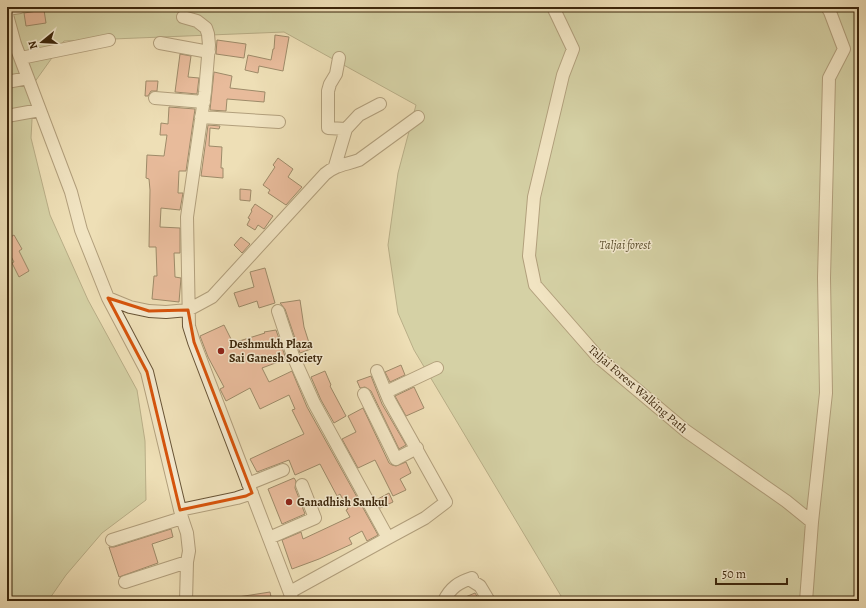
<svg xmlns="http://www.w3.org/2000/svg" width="866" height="608" viewBox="0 0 866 608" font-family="Alegreya,serif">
  <rect width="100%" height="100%" fill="#eedfb7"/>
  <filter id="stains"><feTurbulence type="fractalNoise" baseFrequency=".005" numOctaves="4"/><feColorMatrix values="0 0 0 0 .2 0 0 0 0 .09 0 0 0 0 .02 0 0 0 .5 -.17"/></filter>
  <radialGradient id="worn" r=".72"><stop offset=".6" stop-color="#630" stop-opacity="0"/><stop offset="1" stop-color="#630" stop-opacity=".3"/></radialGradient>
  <!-- green -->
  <path fill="#b5c291" stroke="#78744e" d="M7,7H859V601H564L414,350L398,313L388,245L398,173L416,105L284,32L64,41L34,83L31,138L50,215L88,300L137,390L145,441L146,500L102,533L66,575L48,601H7Z"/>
  <!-- building -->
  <path fill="#df917b" stroke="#3c260b" d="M44,10L46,23L26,26L24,13Z
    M275,35L289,37L283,71L259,66L258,73L245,70L248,55L271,60L273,49H274Z
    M217,40L246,44L244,58L216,54Z
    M180,54L191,56L188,77L199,78L197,94L175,92Z
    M214,72L232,76L230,88L265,92L264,102L227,99L226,111L210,110Z
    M146,81H158L157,91H151L148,96H145Z
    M169,107L195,109L186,171H179L178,193H183L180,210L161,208L160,227L180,228V253H174L175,277L181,278L179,302L152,299L154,276H157L156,247H149L150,190L149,179L146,178L147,155L164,156L167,135H160L161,123L168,124Z
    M208,125L220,126L219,129L210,128L209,146L222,147L221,168H223V178L201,176Z
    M278,158L293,169L288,177L302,187L286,205L268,193L270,190L263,185L275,167L273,165Z
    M240,189L251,190L250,201L240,200Z
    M255,204L273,216L264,229L258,225L255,230L247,225L250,219L248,218L252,211L251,210Z
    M14,235L22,249L19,251L29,271L19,277L12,263L14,262L7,249V239Z
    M241,237L250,244L242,253L234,245Z
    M265,268L275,303L259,308L257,301L239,307L234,293L254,287L250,272Z
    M300,300L304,327L311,349L300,353L285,309L280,303Z
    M224,325L233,343L265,333L264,332L276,330L286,359L262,368L269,382L292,371L307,407L378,535L367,541L362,531L349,538L352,544L319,559L292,569L282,540L301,532L303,539L350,517L346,510L348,509L340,494L337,496L320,464L295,475L289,460L257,472L250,459L304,434L292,410L295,409L289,395L260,409L250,388L226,401L220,389L224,387L208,357L200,336Z
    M401,365L405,375L390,382L385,372Z
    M325,371L331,385L330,386L346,416L334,423L321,400L311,377Z
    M371,376L382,404L406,445L399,449L371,391L365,387L360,388L357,381Z
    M414,387L424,408L406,416L395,396Z
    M363,408L389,463L392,465L396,466L406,462L411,473L400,479L406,490L393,496L375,460L358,468L342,439L356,432L348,416Z
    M294,478L296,481L295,488L305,514L282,524L268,489Z
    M389,493L393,502L380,508L376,500Z
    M171,529L173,537L152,544L158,563L119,577L109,547H114Z
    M270,592L272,601H238V597Z
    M475,593L480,601H456Z"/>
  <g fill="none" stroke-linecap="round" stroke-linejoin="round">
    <!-- minor casing -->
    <g stroke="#685436" stroke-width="14">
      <path id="minor" d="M553,7L573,49L563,75L534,197L529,256L535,285L598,357L686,431L786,501L812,522L826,393L824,278L829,78L844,49L830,12L827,7
        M7,9L20,7
        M7,15L15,44L71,192L81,230L108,298L147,372L182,518L187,533L189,551L187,562L186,601
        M183,17L197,21L206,28L208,34L209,45L205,92L187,217L189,326L194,342L293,601
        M160,43L209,52
        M21,58L109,40
        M339,58L336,74L330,84L328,91V128L346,129
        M7,82L28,78
        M155,98L204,102
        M7,116L40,110
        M201,117L279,122
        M335,166L346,129L359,115L380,104
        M108,298L130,307L149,311L166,312L188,310L212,297L325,174C337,164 346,165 359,160L418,117
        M278,311L293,356L314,403L388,538L290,592
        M377,371L389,400L446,502L425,518L388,538
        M386,392L437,368
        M364,394L396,459L417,448
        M248,484L283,470
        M180,510L237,498L252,493
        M269,538L315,518L302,485
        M112,540L182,518
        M125,582L187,562
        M444,601C450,588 459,582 472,578V581L480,586L489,601
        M806,601L812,522"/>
    </g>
    <!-- minor -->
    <use href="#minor" stroke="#f4ead0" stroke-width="12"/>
  </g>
  <!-- marked area -->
  <path d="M0 0H866V608H0ZM108,298L149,311L188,310L194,342L252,493L246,496L180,510L147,372Z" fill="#eedfb7" fill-opacity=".55" fill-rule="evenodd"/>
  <path fill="none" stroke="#d7540c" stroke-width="3" stroke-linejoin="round" d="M108,298L149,311L188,310L194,342L252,493L246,496L180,510L147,372Z"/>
  <!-- markers -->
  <g fill="#8f2418" stroke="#f4ead0" stroke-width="1.5">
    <circle cx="221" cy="351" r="4"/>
    <circle cx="289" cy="502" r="4"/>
  </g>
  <g text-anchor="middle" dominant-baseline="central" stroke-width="3" stroke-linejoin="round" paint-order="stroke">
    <!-- park labels -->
    <g font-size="12" font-style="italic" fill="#5a4d2c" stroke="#f4ead0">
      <text x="625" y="245">Taljai forest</text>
    </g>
    <!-- poi labels -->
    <g font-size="12" font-weight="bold" fill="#3c260b" stroke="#f4ead0" text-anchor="start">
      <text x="229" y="344">Deshmukh Plaza<tspan x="229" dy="14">Sai Ganesh Society</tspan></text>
      <text x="297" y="502">Ganadhish Sankul</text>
    </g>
    <!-- street labels -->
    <g font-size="12" fill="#3c260b" stroke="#f4ead0">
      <text transform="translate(638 389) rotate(41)">Taljai Forest Walking Path</text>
    </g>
  </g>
  <!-- margin -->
  <rect width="866" height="608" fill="none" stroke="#eedfb7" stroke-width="24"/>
  <rect x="8" y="8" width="850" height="592" fill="none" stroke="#3c260b" stroke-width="2"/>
  <rect x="12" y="12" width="842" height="584" fill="none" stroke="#3c260b"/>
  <!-- north arrow -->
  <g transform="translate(42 42) rotate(252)" stroke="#f4ead0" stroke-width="3" paint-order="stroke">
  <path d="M0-3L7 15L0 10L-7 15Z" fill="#3c260b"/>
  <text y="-6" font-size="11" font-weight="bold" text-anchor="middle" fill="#3c260b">N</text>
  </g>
  <!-- scale -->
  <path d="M716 578v6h71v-6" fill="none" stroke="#3c260b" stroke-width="2"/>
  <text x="722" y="578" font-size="12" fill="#3c260b" stroke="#f4ead0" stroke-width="3" paint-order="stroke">50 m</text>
  <rect width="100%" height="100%" filter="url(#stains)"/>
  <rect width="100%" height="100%" fill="url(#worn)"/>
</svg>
